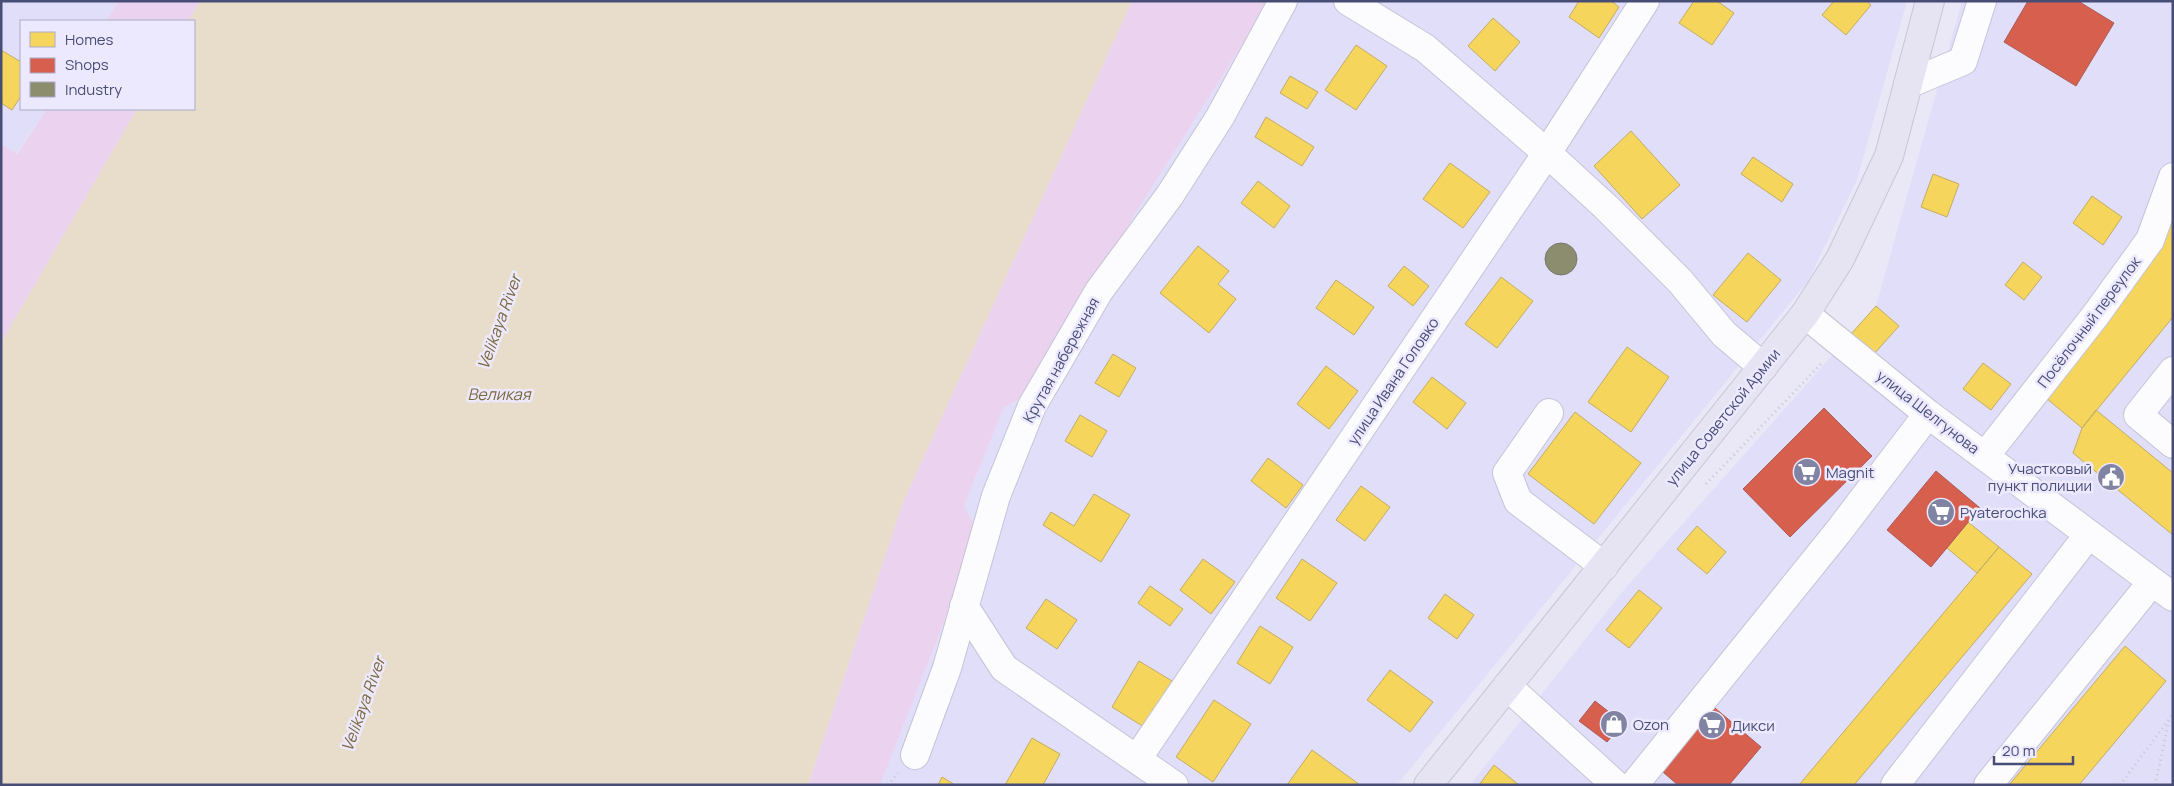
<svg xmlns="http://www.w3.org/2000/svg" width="2174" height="786" viewBox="0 0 2174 786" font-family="Manrope,sans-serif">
  <rect width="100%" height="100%" fill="#eae8f7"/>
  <!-- residential -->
  <path fill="#e1def9" d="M1,1H119L106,21H21V109H47L16,154L1,144Z
    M1266,1H1907L1857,180L1808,281L1397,785H880L979,533L964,506L1004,407L1030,394L1138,209L1242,45Z
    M1962,1H2173V785H1470L1623,591L1876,306Z"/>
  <!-- green -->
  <path fill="#ebd2ee" d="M119,1H200L188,21H106Z
    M1132,1H1266L1242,45L1138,209L1030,394L1004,407L964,506L979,533L880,785H808L903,502Z
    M47,109H137L1,343V144L17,154Z"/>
  <!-- water -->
  <path fill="#e8dcca" d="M200,1H1132L903,502L808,785H1V343L137,109H194V21H188Z"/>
  <!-- homes -->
  <path fill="#f6d55c" stroke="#c2ac64" d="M1579,1H1611L1619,7L1599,38L1569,17Z
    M1694,1H1717L1734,13L1712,45L1679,23Z
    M1834,1H1866L1871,5L1846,35L1822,15Z
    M1493,18L1520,42L1495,71L1468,46Z
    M1356,45L1387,66L1356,110L1325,90Z
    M1,50L21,62V96L12,110L1,103Z
    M1290,76L1318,92L1307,109L1280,93Z
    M1266,117L1314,147L1302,166L1255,137Z
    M1631,131L1680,185L1642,219L1594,166Z
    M1753,157L1793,184L1782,202L1741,174Z
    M1450,163L1490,192L1463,228L1423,199Z
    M1933,174L1959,184L1947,217L1921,207Z
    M1258,181L1290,206L1274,228L1241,203Z
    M2092,196L2122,217L2103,245L2073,223Z
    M2173,212V317L2082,428L2039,392Z
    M1198,246L1229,271L1218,284L1236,299L1209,333L1160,293Z
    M1748,253L1781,280L1747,322L1713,295Z
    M2023,262L2042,277L2024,300L2005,285Z
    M1404,266L1429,286L1413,306L1388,286Z
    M1501,277L1533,301L1497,348L1465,324Z
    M1336,280L1374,307L1354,335L1316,308Z
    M1876,306L1899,326L1874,354L1851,334Z
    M1627,347L1669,377L1631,432L1588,402Z
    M1113,354L1136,368L1119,397L1095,383Z
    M1983,363L2011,384L1991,410L1963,389Z
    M1326,366L1358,391L1329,429L1297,404Z
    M1432,377L1466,403L1447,429L1413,402Z
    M2096,410L2173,473V535L2073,453L2082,428Z
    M1575,412L1641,463L1594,524L1528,474Z
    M1080,415L1107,431L1092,457L1065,441Z
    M1268,458L1303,485L1286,508L1251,481Z
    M1361,486L1390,507L1365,541L1336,520Z
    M1094,494L1130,515L1101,562L1043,525L1051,512L1074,526Z
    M1968,522L1999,547L1977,573L1947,548Z
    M1697,526L1726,552L1707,574L1677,549Z
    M1999,547L2032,574L1854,785H1799Z
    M1203,559L1235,582L1211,614L1180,590Z
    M1302,559L1337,583L1310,621L1276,598Z
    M1150,586L1183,609L1170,626L1138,603Z
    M1639,590L1662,608L1629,648L1606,630Z
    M1445,594L1474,615L1457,639L1428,618Z
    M1046,599L1077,620L1057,649L1026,628Z
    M1260,626L1293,647L1270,684L1237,663Z
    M2125,646L2166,681L2079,785H2009Z
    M1139,661L1172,681L1144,727L1112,707Z
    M1390,670L1433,702L1410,732L1367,700Z
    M1214,700L1251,724L1213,782L1176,757Z
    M1032,738L1060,754L1043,785H1005Z
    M1312,750L1360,785H1287Z
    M1494,765L1519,785H1479Z
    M942,777L955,785H938Z"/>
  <!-- shops -->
  <path fill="#d6604d" stroke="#ab5a59" d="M2028,1H2078L2114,23L2076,86L2004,42Z
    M1824,408L1872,456L1790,537L1743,489Z
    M1936,471L1980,508L1931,567L1887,530Z
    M1595,701L1623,723L1607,742L1579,721Z
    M1709,703L1761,747L1729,785H1678L1656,766Z"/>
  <!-- industry -->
  <path fill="#8c8c6e" stroke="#787970" d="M1545 259a16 16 0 1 1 32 0a16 16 0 1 1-32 0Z"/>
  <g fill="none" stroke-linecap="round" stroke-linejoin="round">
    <!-- minor casing -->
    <g stroke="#c4c4d7" stroke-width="30">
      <path id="minor" d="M1348,1L1425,48L1547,153L1606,207L1680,281L1724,334L1763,367
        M1908,84L1963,61L1982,1
        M1805,314L1928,414L2173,597
        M2173,371L2138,415L2173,444
        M1549,413L1507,473L1518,501L1604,566
        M1985,456L2095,316L2150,240L2173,177
        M964,606L1004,668L1174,785
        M1507,686L1616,785
        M915,755L947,668L996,496L1032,406L1099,291L1170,195L1220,117L1283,1
        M1137,759L1547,153L1645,1
        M1634,785L1838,532L1928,414
        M1895,785L2089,534
        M1988,785L2152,582"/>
    </g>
    <!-- major casing -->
    <g stroke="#c5c6d6" stroke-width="30">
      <path id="major" d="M1428,785L1805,314L1840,259L1889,156L1930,1"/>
    </g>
    <!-- path -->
    <path stroke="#c7c7d5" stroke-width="3" stroke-dasharray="1 4" stroke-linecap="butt" d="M1706,484L1821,364L1823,366
      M888,785L898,773
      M2120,785L2173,714
      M2155,785L2169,721"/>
    <!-- minor -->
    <use href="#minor" stroke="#fcfcfe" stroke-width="28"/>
    <!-- major -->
    <use href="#major" stroke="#e6e4f3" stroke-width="28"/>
  </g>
  <!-- icons -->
  <defs>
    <g id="supermarket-disc" transform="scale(1.4375)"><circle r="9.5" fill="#8183a3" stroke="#ece9ff"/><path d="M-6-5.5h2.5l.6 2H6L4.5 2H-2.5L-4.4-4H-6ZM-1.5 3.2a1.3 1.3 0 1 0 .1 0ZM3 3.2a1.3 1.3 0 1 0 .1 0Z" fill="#fff"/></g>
    <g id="civic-disc" transform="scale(1.4375)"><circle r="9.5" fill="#8183a3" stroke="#ece9ff"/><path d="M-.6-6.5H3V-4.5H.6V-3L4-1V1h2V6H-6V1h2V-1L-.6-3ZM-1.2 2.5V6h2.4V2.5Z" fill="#fff"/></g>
    <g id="shop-disc" transform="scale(1.4375)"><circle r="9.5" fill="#8183a3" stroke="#ece9ff"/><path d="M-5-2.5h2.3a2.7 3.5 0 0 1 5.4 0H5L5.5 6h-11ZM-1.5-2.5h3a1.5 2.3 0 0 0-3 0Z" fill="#fff"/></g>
  </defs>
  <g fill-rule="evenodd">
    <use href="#supermarket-disc" x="1807" y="472"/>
    <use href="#civic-disc" x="2111" y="477"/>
    <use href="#supermarket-disc" x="1941" y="512"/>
    <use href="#shop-disc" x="1614" y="724"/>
    <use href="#supermarket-disc" x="1712" y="725"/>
  </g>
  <g text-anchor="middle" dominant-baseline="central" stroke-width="5" stroke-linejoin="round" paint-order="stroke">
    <!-- street labels -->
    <g font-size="15" fill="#484d76" stroke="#ece9ff">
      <text transform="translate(2089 322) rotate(-53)">Посёлочный переулок</text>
      <text transform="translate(1061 360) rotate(-61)">Крутая набережная</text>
      <text transform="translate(1393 381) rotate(-56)">улица Ивана Головко</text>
      <text transform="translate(1928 412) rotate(38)">улица Шелгунова</text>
      <text transform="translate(1723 417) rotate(-51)">улица Советской Армии</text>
    </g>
    <!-- poi labels -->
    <g font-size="15" fill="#484d76" stroke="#ece9ff" text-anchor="start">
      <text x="2092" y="468" text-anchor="end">Участковый<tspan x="2092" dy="17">пункт полиции</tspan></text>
      <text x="1826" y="472">Magnit</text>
      <text x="1960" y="512">Pyaterochka</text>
      <text x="1633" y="724">Ozon</text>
      <text x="1731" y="725">Дикси</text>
    </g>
    <!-- water labels -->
    <g font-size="16" font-style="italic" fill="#7c683b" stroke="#ece9ff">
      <text transform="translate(499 322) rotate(-70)">Velikaya River</text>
      <text x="499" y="394">Великая</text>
      <text transform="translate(363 704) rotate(-70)">Velikaya River</text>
    </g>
  </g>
  <!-- border -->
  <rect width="2174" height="786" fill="none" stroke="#484d76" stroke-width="5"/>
  <!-- legend -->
  <rect x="20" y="20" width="175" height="90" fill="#ece9ff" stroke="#aaabc8"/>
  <rect x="30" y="32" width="25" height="15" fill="#f6d55c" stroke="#aaabc8"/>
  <text x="65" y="45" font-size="15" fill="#484d76">Homes</text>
  <rect x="30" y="58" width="25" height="15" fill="#d6604d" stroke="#aaabc8"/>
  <text x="65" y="70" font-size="15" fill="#484d76">Shops</text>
  <rect x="30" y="82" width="25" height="15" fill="#8c8c6e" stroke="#aaabc8"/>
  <text x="65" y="95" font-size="15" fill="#484d76">Industry</text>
  <!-- scale -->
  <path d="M1994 756v8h79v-8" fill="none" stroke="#484d76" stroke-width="2.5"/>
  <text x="2002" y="756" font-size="15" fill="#484d76" stroke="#ece9ff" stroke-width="4" paint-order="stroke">20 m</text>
</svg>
